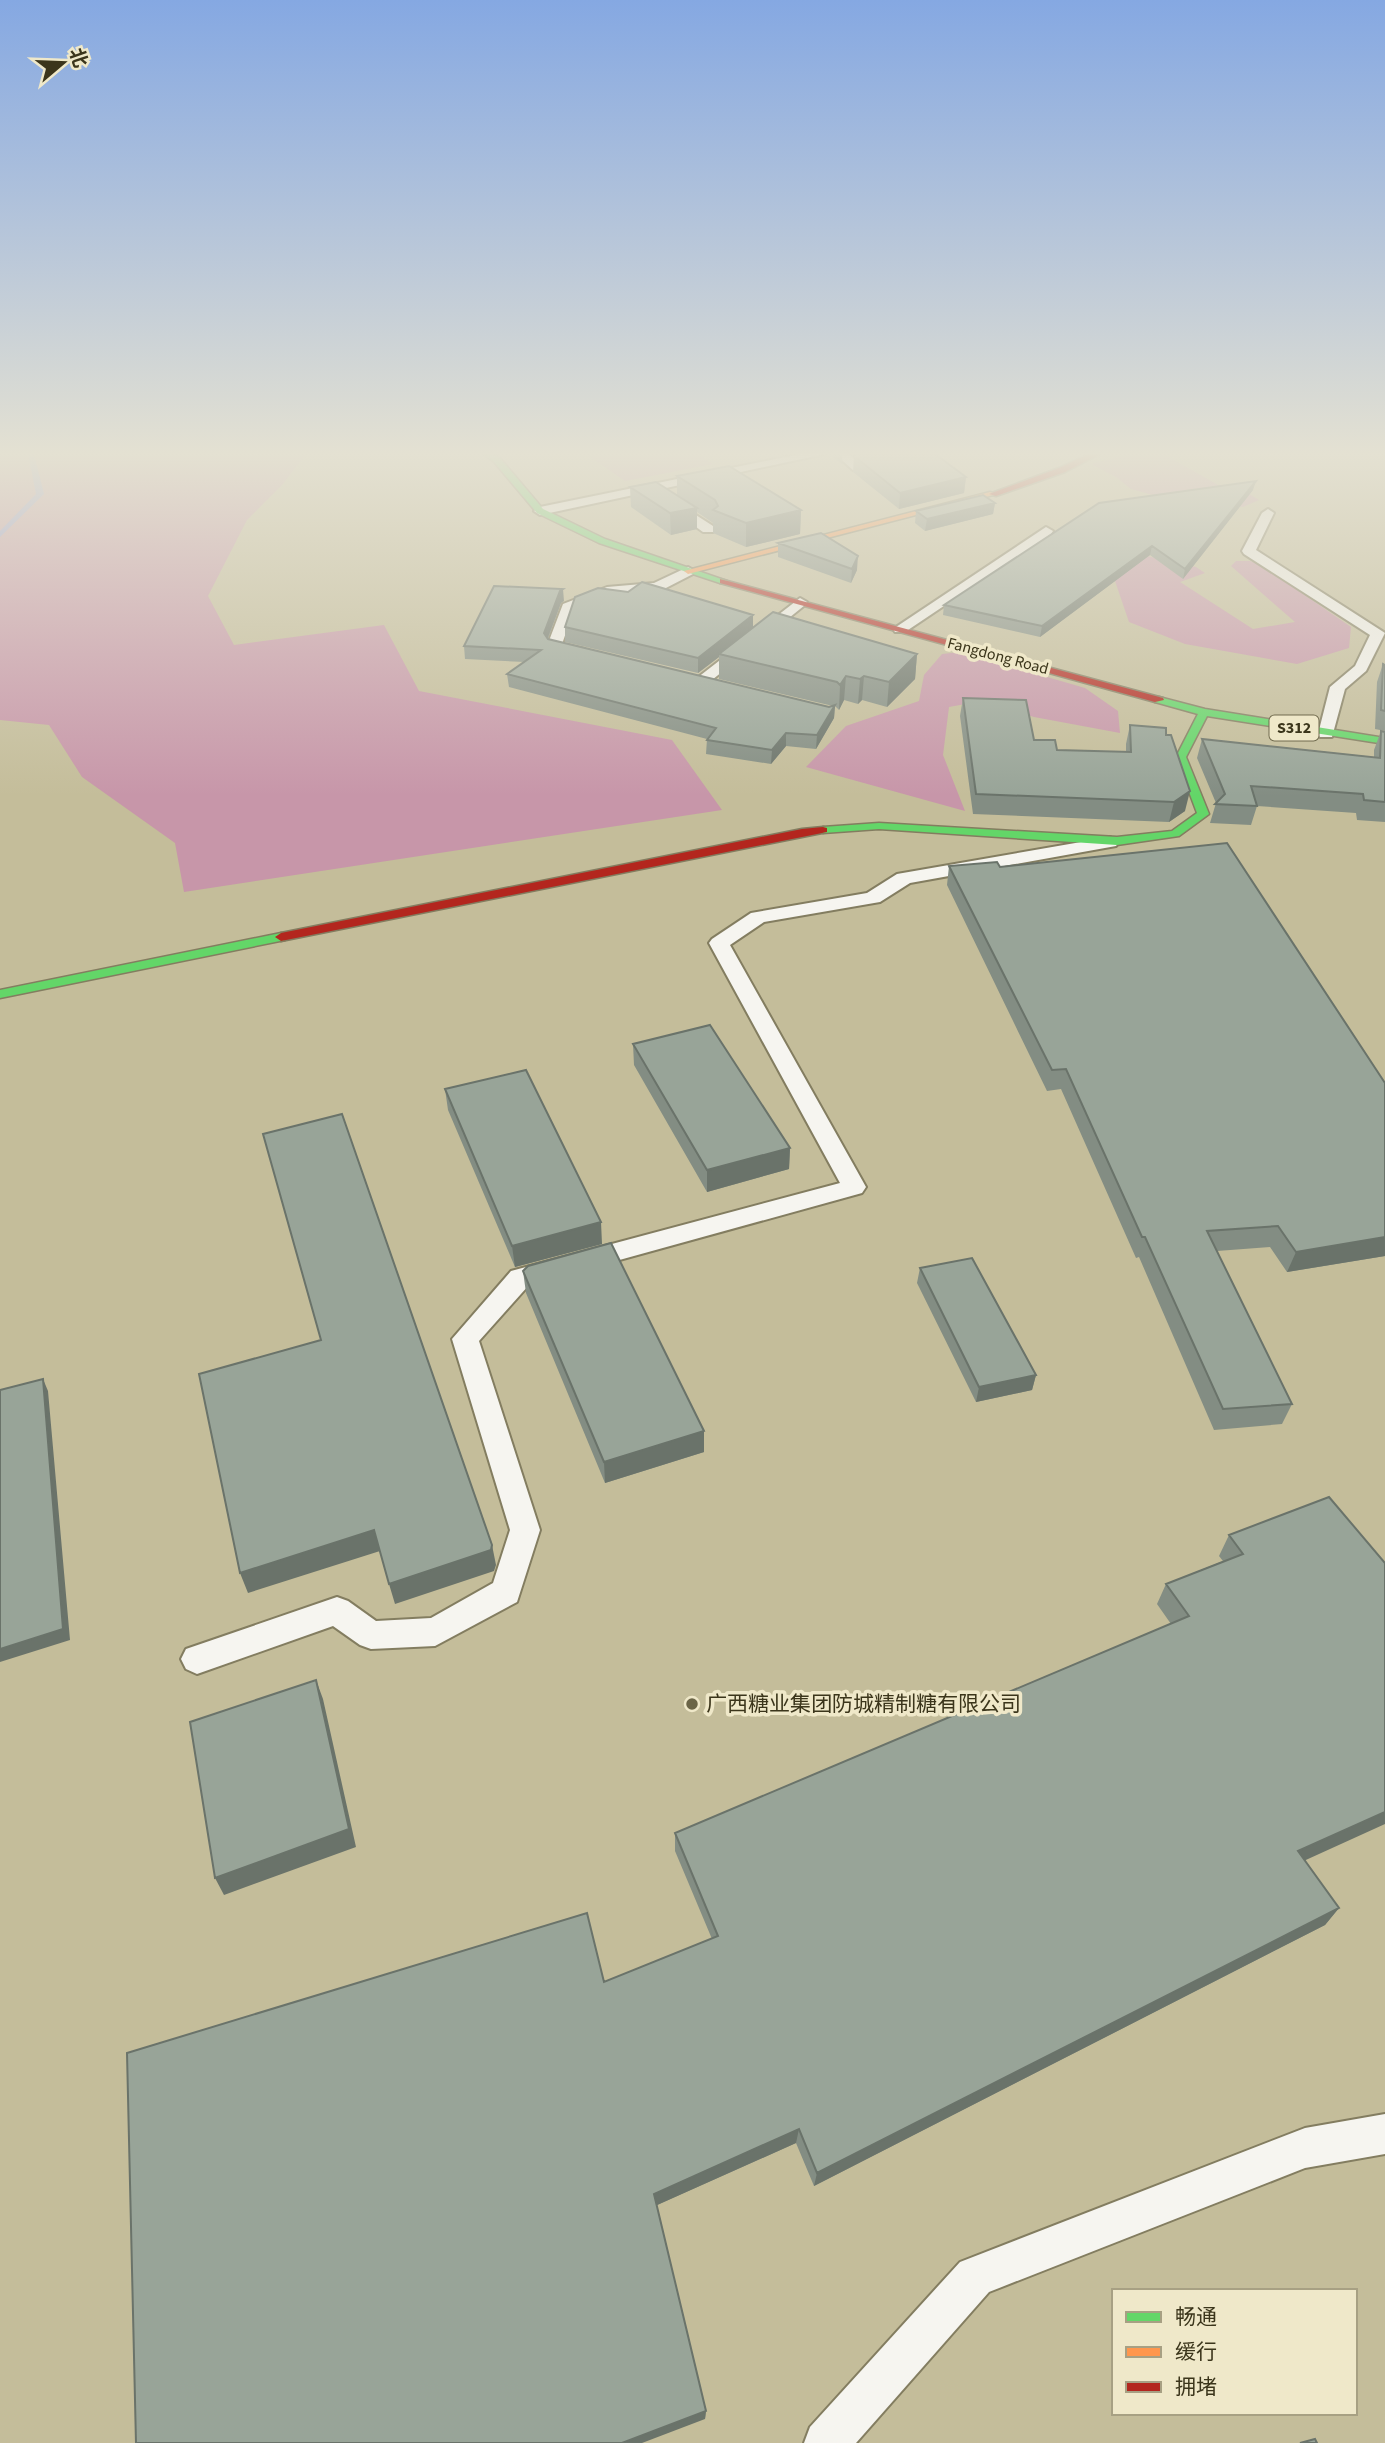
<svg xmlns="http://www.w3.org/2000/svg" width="1385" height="2443" viewBox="0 0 1385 2443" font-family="'Source Sans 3','Noto Sans SC',sans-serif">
  <rect width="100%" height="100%" fill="#c4bd9a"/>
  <!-- green -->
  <path fill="#c796a9" d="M0,454H306L282,485L247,520L208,596L234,645L384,625L419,691L672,740L722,810L184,892L175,843L82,777L49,725L0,720Z
    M586,454H698L713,464L625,481Z
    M1130,454H1163L1229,491L1246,492L1259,500L1243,507L1189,499L1147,556L1196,567L1205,573L1180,582L1253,629L1295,622L1231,566L1236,561H1250L1264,567L1351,627L1349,648L1297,664L1185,644L1129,622L1115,581L1134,566L1119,519L1153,495L1131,489L1116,477L1091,464Z
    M961,652L1085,688L1118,711L1120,733L1034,717L982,701L949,707L943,755L965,811L806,767L846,726L919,701L924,675L942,654Z"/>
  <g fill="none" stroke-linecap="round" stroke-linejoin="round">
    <!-- stream -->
    <path fill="#9095d8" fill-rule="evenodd" d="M28,454H34L44,494L0,537V531L36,494Z"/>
    <!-- lane casing -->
    <g stroke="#837d60" stroke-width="4">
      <path id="lane" d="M800,454H825L540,515L534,511L540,507Z
        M835,454H849L863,467L853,470Z
        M671,499L713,526V532H703L667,506L665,503Z
        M1268,509L1274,513L1256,550L1385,633L1366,671L1345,689L1332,737H1320L1318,734L1330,687L1355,666L1370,635L1244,554L1242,551L1262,513Z
        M1046,527L1053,531L1051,534L905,632H895L893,629Z
        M688,567L695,571L693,574L662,590L609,595L574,610L562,644L584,649L587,652L584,655C574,658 554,653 547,646L563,604L607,587L654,583Z
        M800,598L807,602L805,605L707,684H697L694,681L697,678Z
        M1110,837L1119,842L1116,846L910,883L880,902L764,922L730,945L866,1187L862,1193L529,1285L479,1341L540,1530L517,1602L435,1646L371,1649L360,1645L333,1626L197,1674L186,1669L181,1659L186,1649L337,1597L348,1601L376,1621L431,1618L493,1583L510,1530L452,1339L511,1271L840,1183L709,943L712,939L751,913L867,893L897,874Z
        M1385,2114V2154L1305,2168L989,2292L856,2443H804L810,2427L960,2262L1305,2128Z"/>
    </g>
    <!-- fast casing -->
    <g stroke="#837d60" stroke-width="3">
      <path id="fast" d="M484,454H494L500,458L543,509L605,539L727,581L720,583L599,543L537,513L494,462Z
        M1159,697L1205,709L1385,738V744L1207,716L1186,757L1209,814L1179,836L1117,845L879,829L823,833L817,830L823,827L879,823L1117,837L1172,831L1197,813L1176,757L1198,714L1155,702V698Z
        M281,933L285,934V940L0,998V990Z"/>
    </g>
    <!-- slow casing -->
    <g stroke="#837d60" stroke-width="3">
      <path id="slow" d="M990,492L997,494L688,574L684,571Z"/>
    </g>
    <!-- jam casing -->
    <g stroke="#837d60" stroke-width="3">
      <path id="jam" d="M1089,454H1100L1065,472L996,496L989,494L1059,468Z
        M720,579L1163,698L1164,700L1155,702L720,583Z
        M823,827L827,828V832L281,941L275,937L281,933L802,829Z"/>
    </g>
    <!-- lane -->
    <use href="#lane" fill="#f6f5f0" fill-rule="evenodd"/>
    <!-- fast -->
    <use href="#fast" fill="#63d668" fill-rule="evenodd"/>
    <!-- slow -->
    <use href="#slow" fill="#ff974d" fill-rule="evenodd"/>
    <!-- jam -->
    <use href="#jam" fill="#b3261e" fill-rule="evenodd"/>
  </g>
  <!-- wall -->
  <path fill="#838d83" d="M830,454H842V464Z
    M853,454H935L966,477L964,493L899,509L853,472L854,456H855Z
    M677,476L801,510L800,534L746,547L713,533V523L697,512V529L671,535L631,507L630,487L677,495Z
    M1253,490L1183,579L1150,555L1040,637L943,615L944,605Z
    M995,503L993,514L925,531L915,523L916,511Z
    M778,543L857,570L851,583L778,557Z
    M564,601L561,603L548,639L829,707L833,706L719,679V657L698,673L565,642V627L753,628L917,654L915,679L887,707L862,700L858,704L844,700L839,710L835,706L834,718L816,749L786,746L771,764L706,754L707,739L509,687L507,674L525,662L465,659L464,646Z
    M1383,664L1385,665V731L1375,729L1377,682Z
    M963,698L1034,740L1057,750L1126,752V744L1130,725L1166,735L1185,811L1169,822L973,814L960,716Z
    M1381,731L1385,732V822L1357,820L1356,813L1257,806L1251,825L1210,823L1216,803L1197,758L1202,739L1374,757V750Z
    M949,866L1000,867L1385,1083V1256L1287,1272L1270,1247L1217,1251L1292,1404L1282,1424L1214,1430L1139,1257L1136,1258L1061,1089L1047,1091L947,885Z
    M633,1044L790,1148L789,1169L707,1192L634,1065Z
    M445,1089L602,1244L515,1267L448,1110Z
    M920,1268L1036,1375L1032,1390L976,1402L917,1283Z
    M523,1271L704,1452L605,1483L526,1293Z
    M1329,1497L1305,1860L1339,1908L1325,1925L814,2186L796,2143L657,2205L706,2411L705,2419L604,1982L712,1939L675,1851V1833L1171,1624L1157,1604L1166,1584L1223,1561L1219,1556L1229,1535Z"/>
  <!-- shaded-wall -->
  <path fill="#6a736a" d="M966,477L964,493L899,509L900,493Z
    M1256,481L1253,490L1183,579L1185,569Z
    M995,503L993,514L925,531L927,519Z
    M697,508V529L671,535L670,513Z
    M801,510L800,534L746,547V523Z
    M1152,546L1150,555L1040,637L1042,626Z
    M858,556L857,570L851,583L852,569Z
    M563,589L564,601L561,603L545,645L544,633L560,591Z
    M753,615V630L719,654V657L698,673V658Z
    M917,654L915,679L887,707L889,682Z
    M846,676L844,700L839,710L840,685Z
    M864,676L862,700L858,704L860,679Z
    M835,705L834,718L816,749L817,735Z
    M786,733V746L771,764L772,750Z
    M1190,791L1185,811L1169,822L1174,802Z
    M790,1148L789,1169L707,1192V1170Z
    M601,1222L602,1244L515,1267L512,1246Z
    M1385,1237V1256L1287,1272L1296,1252Z
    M1036,1375L1032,1390L976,1402L979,1387Z
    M43,1379L48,1391L70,1640L0,1662V1649Z
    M704,1431V1452L605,1483L604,1462Z
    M374,1530L380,1551L248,1593L240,1573Z
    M492,1545L496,1565L494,1571L395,1604L389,1584Z
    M316,1680L323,1699L356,1847L224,1895L215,1878Z
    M1385,1812V1824L1286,1869L1298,1851Z
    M1339,1908L1325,1925L814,2186L817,2173Z
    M799,2129L796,2143L655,2206L654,2194Z
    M706,2411L705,2419L642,2443H622Z"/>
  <!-- building -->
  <path fill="#98a498" stroke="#6a736a" stroke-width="2" d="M858,454H935L966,477L900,493L854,456Z
    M729,466L801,510L746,523L713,510L718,506L715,500L677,476Z
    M1256,481L1185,569L1152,546L1042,626L944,605L1099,503Z
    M656,482L697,508L670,513L630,487Z
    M983,495L995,503L927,519L916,511Z
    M821,533L858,556L852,569L778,543Z
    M642,582L753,615L698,658L565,627L575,597L598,588L628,592Z
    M494,586L563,589L560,591L544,633L548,639L829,707L835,705L817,735L786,733L772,750L707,740L716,728L507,674L541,650L464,646Z
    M773,612L917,654L889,682L864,676L860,679L846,676L840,685L837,682L719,654Z
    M1383,664L1385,665V711L1381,710Z
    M963,698L1026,700L1034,740H1055L1057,750L1131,752L1130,725L1166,728V735H1171L1190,791L1174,802L976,794Z
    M1381,731L1385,732V802L1364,800L1363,794L1251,786L1257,806L1215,804L1225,794L1202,739L1380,758Z
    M1227,843L1385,1083V1237L1296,1252L1278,1226L1207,1231L1292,1404L1223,1409L1145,1237H1142L1066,1069L1052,1070L949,866L997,862L1000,867Z
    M710,1025L790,1148L707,1170L633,1044Z
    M526,1070L601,1222L512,1246L445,1089Z
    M342,1114L492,1545L491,1550L389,1584L374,1530L240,1573L199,1374L321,1340L263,1134Z
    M611,1243L704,1431L604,1462L523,1271L528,1266Z
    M972,1258L1036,1375L979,1387L920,1268Z
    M43,1379L63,1629L0,1649V1390Z
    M1329,1497L1385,1563V1812L1298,1851L1339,1908L817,2173L799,2129L654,2194L706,2411L622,2443H136L127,2053L587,1913L604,1982L718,1936L675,1833L1189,1616L1166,1584L1243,1554L1229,1535Z
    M316,1680L349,1829L215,1878L190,1722Z
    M1315,2439L1317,2443H1300Z"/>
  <!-- sky -->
  <linearGradient id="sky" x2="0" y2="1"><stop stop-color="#85a8e2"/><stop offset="0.57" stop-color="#e4e1d2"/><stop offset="1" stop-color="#e4e1d2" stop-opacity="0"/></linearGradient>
  <rect width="1385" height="796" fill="url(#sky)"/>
  <!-- markers -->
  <circle fill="#6b6547" stroke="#efe8c9" stroke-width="2.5" cx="692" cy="1704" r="7"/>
  <g text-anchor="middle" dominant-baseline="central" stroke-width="7" stroke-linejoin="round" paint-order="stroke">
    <!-- far-street labels -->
    <g font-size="16" fill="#3b351b" stroke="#efe8c9">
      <text transform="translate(998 656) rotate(15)">Fangdong Road</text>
    </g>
    <!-- shield labels -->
    <rect fill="#efe8c9" stroke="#716b4f" stroke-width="2" x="1269.5" y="715.5" width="49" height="25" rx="5"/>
    <g font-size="16" font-weight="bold" fill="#3b351b">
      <text x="1294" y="728">S312</text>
    </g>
    <!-- near-poi labels -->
    <g font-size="21" fill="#3b351b" stroke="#efe8c9" text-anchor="start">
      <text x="706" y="1704">广西糖业集团防城精制糖有限公司</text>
    </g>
  </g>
  <!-- legend -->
  <rect x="1112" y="2289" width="245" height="126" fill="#efe8c9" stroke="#a7a083" stroke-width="2"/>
  <rect x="1126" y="2312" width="35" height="10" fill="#63d668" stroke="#a7a083" stroke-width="2"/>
  <text x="1175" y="2324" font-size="21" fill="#3b351b">畅通</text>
  <rect x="1126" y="2347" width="35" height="10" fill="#ff974d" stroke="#a7a083" stroke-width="2"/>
  <text x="1175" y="2359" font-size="21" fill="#3b351b">缓行</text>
  <rect x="1126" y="2382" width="35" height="10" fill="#b3261e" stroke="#a7a083" stroke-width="2"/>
  <text x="1175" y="2394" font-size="21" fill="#3b351b">拥堵</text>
  <!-- north arrow -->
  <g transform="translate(63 63) rotate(71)" stroke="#efe8c9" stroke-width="5" paint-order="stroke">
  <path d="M0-5L12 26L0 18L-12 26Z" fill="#3b351b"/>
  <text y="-10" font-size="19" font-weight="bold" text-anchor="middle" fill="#3b351b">北</text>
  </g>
</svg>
